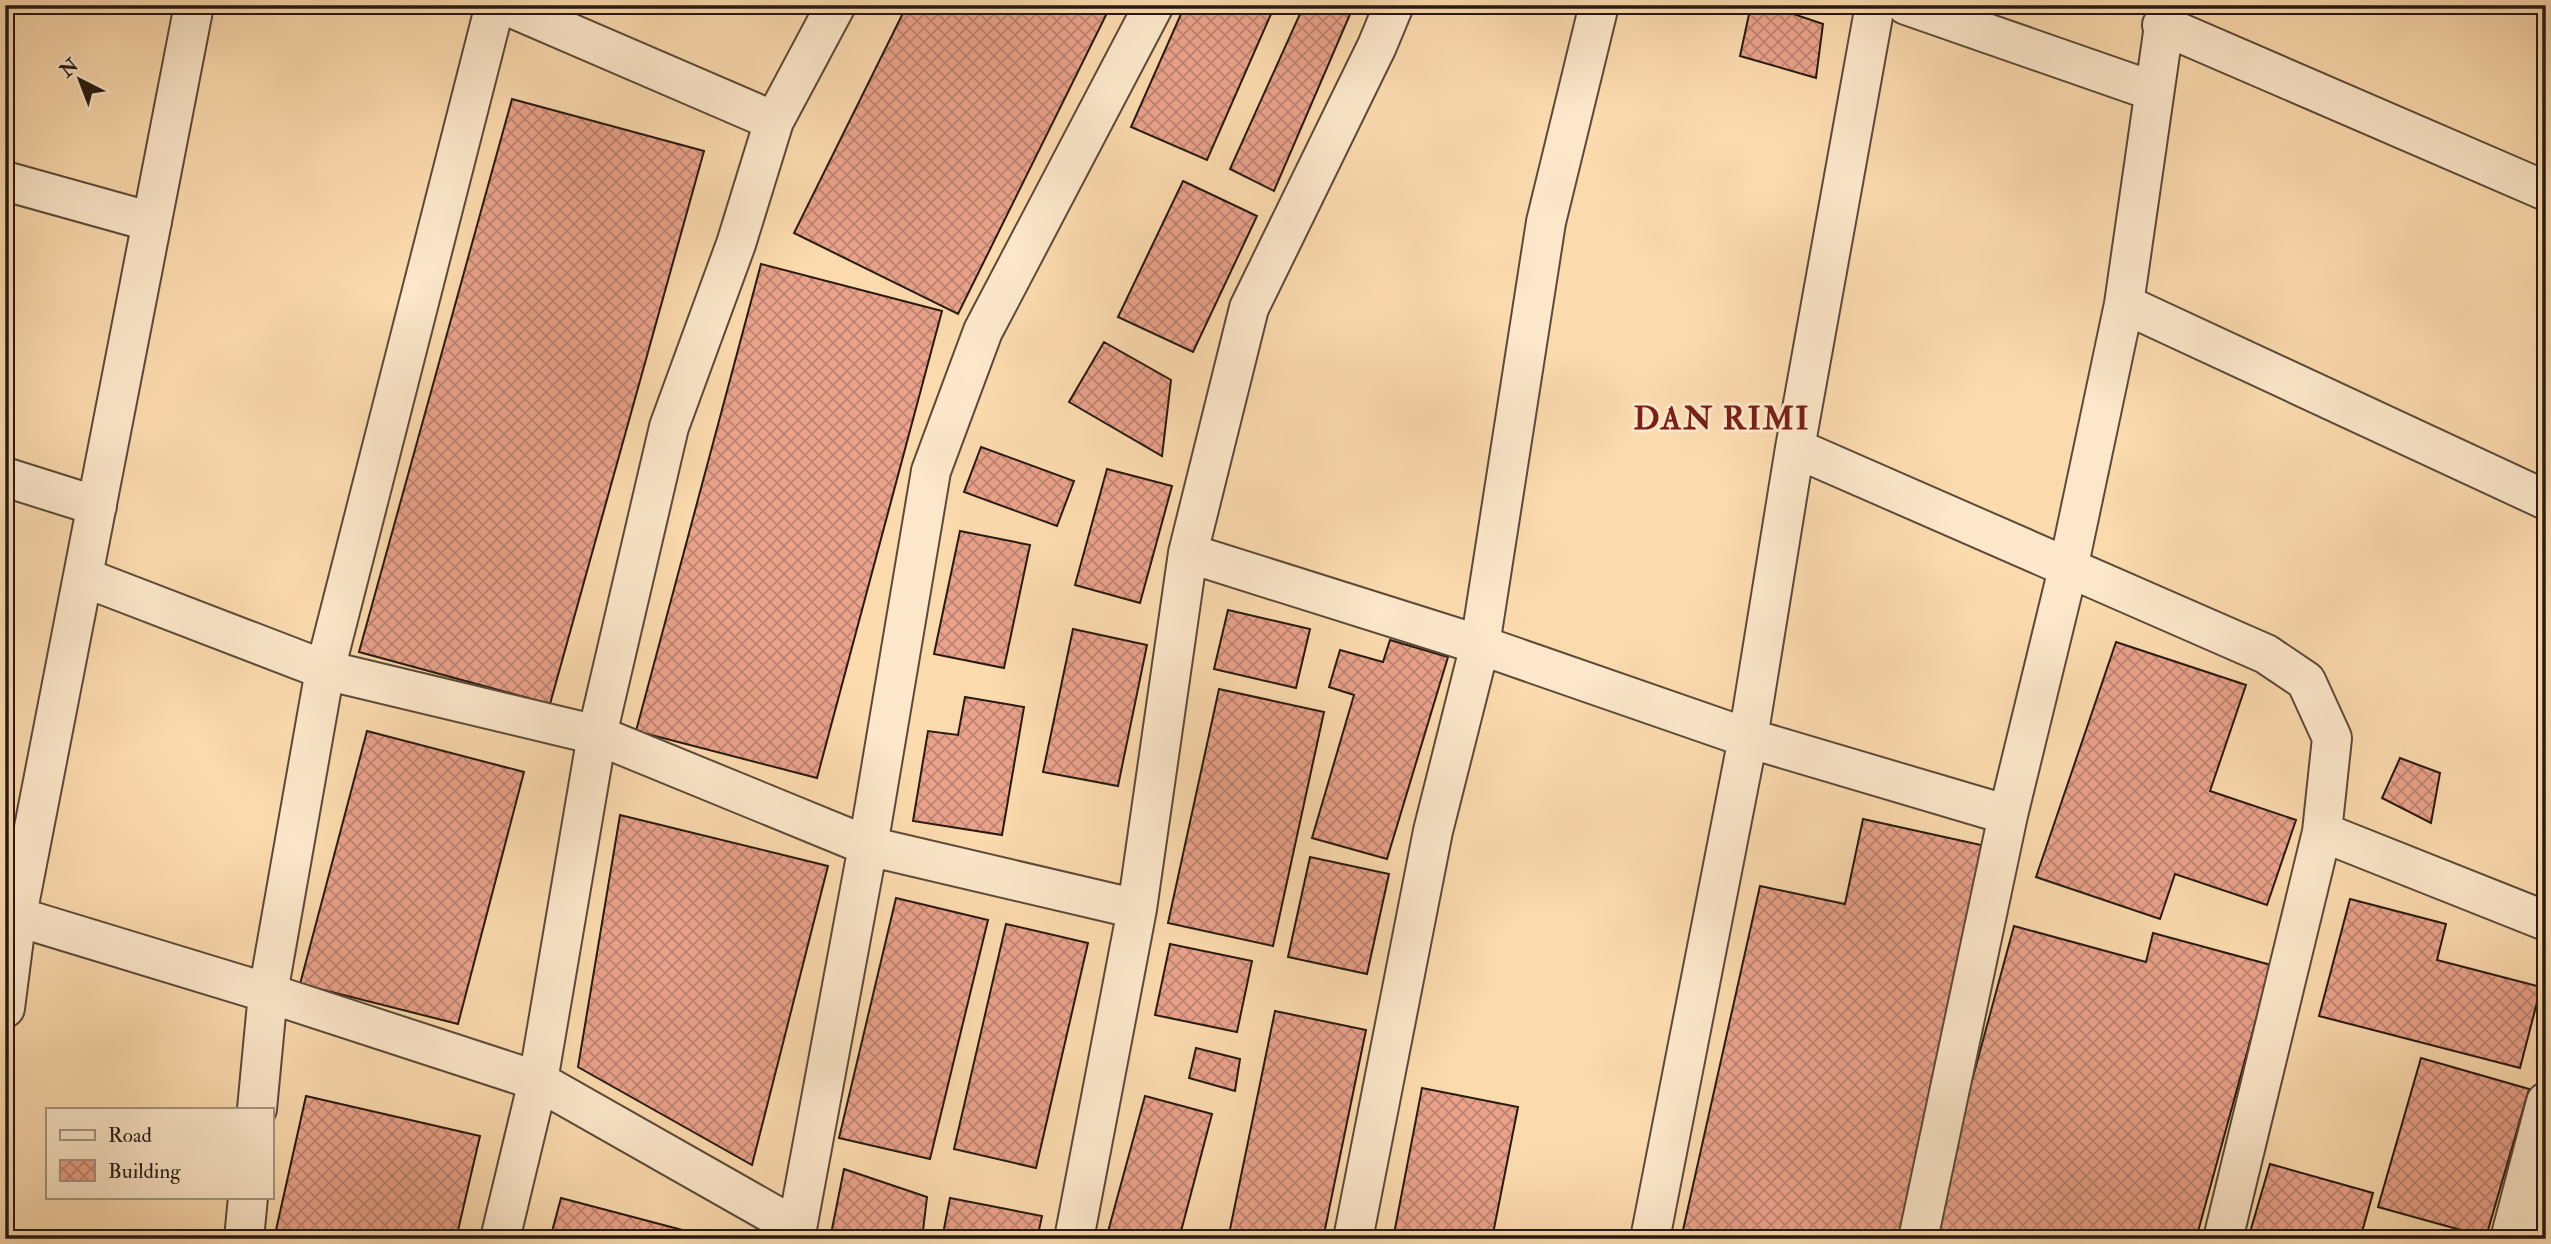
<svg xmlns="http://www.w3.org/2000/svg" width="2551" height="1244" viewBox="0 0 2551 1244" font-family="'IM FELL Double Pica',serif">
  <defs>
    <pattern id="building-cross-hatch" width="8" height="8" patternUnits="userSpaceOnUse" patternTransform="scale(1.75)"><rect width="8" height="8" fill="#eaa28b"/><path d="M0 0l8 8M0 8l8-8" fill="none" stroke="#bd8370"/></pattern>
  </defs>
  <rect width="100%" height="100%" fill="#fbdaae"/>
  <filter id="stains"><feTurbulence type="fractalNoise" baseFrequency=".00286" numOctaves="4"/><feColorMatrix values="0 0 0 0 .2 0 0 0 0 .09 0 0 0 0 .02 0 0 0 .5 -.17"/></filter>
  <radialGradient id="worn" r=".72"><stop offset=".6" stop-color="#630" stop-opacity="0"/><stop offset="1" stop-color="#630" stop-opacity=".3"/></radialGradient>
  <!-- building -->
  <path fill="url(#building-cross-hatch)" stroke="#261a11" stroke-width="2" d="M907,5H1111L958,314L794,233Z
    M1185,5H1275L1207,160L1131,127Z
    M1304,5H1354L1274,191L1230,169Z
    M1751,5H1767L1823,24L1816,78L1740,56Z
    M512,99L704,151L550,704L359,652Z
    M1183,181L1257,216L1193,352L1118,317Z
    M761,264L942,311L817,778L636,731Z
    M1104,342L1171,380L1162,456L1069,402Z
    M981,447L1074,481L1057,526L964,492Z
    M1107,469L1172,486L1140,603L1075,585Z
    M960,531L1030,545L1004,668L934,654Z
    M1228,610L1310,629L1296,688L1214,669Z
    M1073,629L1147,645L1118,786L1043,772Z
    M1390,640L1448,657L1387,859L1312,838L1354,695L1329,687L1340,650L1383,662Z
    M2116,642L2246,685L2210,791L2296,820L2267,905L2175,874L2160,919L2036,877Z
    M1219,689L1324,712L1273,946L1168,923Z
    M965,697L1024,707L1002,835L913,821L928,731L958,735Z
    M367,731L524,772L458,1024L300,984Z
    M2400,758L2440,773L2431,823L2382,798Z
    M620,815L828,866L752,1165L578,1067Z
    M1863,819L1990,847L1903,1239H1681L1760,886L1845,904Z
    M1310,857L1389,874L1367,974L1288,957Z
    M896,898L988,920L930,1159L839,1138Z
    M2350,899L2446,924L2437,960L2541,987L2520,1068L2319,1016Z
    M1006,924L1088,943L1036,1168L954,1149Z
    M2014,926L2146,962L2153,933L2271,965L2196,1239H1929Z
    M1170,944L1252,961L1237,1032L1155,1015Z
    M1275,1011L1366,1030L1323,1239H1228Z
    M1196,1048L1240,1059L1235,1091L1189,1078Z
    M2421,1058L2529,1089L2486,1237L2378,1207Z
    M1422,1088L1518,1107L1492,1239H1393Z
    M306,1096L480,1136L456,1239H274Z
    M1145,1096L1212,1114L1179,1239H1106Z
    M2270,1164L2373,1193L2360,1239H2248Z
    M844,1169L927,1197L922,1239H830Z
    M561,1198L690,1232L688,1239H550Z
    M950,1198L1042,1216L1037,1239H942Z"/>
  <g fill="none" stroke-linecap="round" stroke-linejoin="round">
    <!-- minor casing -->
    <g stroke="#5b4a38" stroke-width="42">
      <path id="minor" d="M505,5L774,121
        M1906,5L2153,91
        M2162,25L2546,191
        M5,181L152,222
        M2124,304L2546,500
        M1795,448L2266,654L2306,681L2332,738L2322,832L2223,1239
        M5,477L97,506
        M1188,553L1480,645L1748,738L2008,815
        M83,577L325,670L597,735L868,846L1137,909
        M2322,832L2546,921
        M5,913L268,993L538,1081L797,1228
        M5,1008L17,915L194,5
        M257,1109L268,993L325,670L495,5
        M2513,1227L2546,1236
        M244,1239L248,1197
        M500,1239L538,1081L597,735L669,427L736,244L774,121L836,5
        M795,1239L868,846L931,471L983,331L1154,5
        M1074,1239L1137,909L1188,553L1249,308L1377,46L1394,5
        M1353,1239L1433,831L1480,645L1546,222L1599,5
        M1650,1239L1748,738L1795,448L1875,5
        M1918,1239L2008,815L2068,569L2124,304L2167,5
        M2510,1239L2546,1102"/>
    </g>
    <!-- minor -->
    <use href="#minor" stroke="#fce7ca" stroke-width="38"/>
  </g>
  <g text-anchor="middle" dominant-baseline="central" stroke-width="6" stroke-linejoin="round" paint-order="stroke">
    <!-- district labels -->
    <g font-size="32" font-weight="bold" letter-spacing="2" fill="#7a1f14" stroke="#fce7ca">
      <text x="1722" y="419">DAN RIMI</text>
    </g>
  </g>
  <!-- margin -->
  <rect width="2551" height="1244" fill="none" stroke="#fbdaae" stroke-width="28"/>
  <rect x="7" y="7" width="2537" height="1230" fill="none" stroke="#261a11" stroke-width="3.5"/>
  <rect x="14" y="14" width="2523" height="1216" fill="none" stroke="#261a11" stroke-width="2"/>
  <!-- legend -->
  <rect x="46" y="1108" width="228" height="91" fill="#fce7ca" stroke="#a69580" stroke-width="2"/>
  <rect x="60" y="1130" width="35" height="10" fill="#fce7ca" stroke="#a69580" stroke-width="2"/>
  <text x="108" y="1142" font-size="21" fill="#261a11">Road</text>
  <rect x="60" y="1160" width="35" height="21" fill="url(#building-cross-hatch)" stroke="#a69580" stroke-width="2"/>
  <text x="108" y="1178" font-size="21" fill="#261a11">Building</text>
  <!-- north arrow -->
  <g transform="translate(80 80) rotate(318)" stroke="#fce7ca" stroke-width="5" paint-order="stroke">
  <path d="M0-5L12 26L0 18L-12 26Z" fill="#261a11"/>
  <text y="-10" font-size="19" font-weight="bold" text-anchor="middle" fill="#261a11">N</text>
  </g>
  <rect width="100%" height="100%" filter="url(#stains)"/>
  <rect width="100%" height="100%" fill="url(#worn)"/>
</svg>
